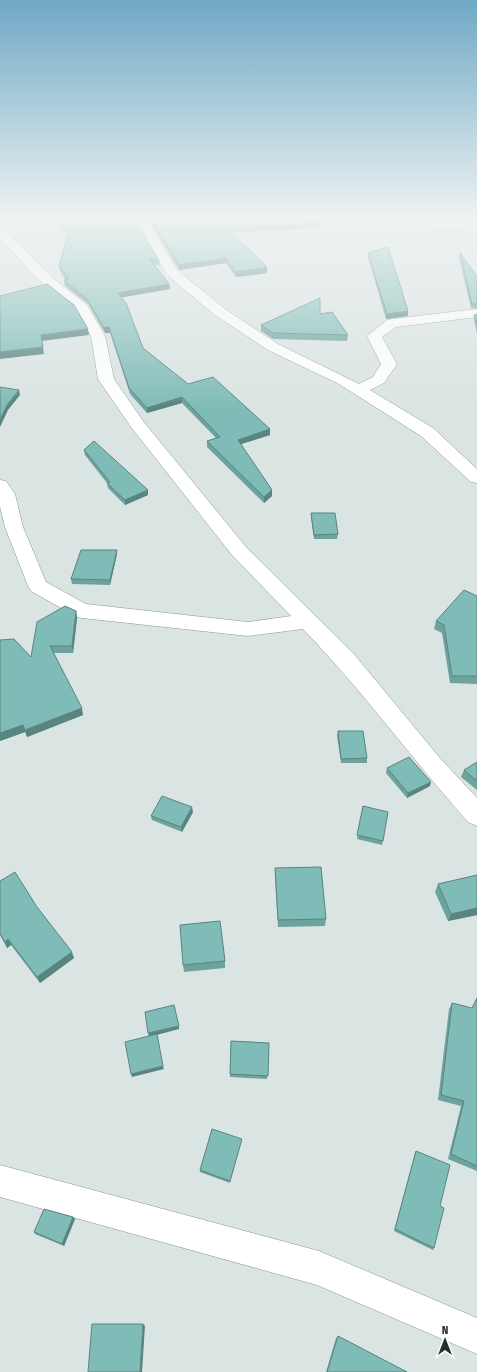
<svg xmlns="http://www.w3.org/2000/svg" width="477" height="1372" viewBox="0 0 477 1372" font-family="'Fira Sans Condensed',sans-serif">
  <rect width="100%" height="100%" fill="#dae4e3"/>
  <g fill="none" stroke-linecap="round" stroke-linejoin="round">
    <!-- minor casing -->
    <g stroke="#8d9695" stroke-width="1">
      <path id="minor" d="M130,217H143L147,220L177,270L225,309L278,344L359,384L373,377L381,364L367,336L387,320L392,319L477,309V317L396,327L382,337L397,364L384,383L370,390L433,428L477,469V483L471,482L421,436L339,384L268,350L215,315L167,275L138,225Z
        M429,220L477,224V232L425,227L423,224Z
        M0,228L4,229L54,279L87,305L105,336L114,379L143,421L246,547L353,653L439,757L477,798V826L468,822C412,759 362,690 303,629L248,636L82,618L75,616L31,591L28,586L5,527L0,507V480L6,481L15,494L23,527L46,582L86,604L248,622L291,616L232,555L131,427L98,379L91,336L76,310L44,285L0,239Z
        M0,1165L319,1251L477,1318V1354L317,1285L0,1197Z"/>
    </g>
    <!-- minor -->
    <use href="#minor" fill="#fff" fill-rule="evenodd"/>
  </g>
  <!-- wall -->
  <path fill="#6ea29d" d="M50,217H133L159,261L160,266L154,264L169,284L170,289L122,297L143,348L188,384L270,435L241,444L272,490V496L264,503L207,447V441L216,438L182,403L147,413L130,394L110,333H105L88,304L65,286L64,280H66L60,271L59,266L68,233Z
    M145,217H314L319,223V228L232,233L267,273L236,277L226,263L179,270L148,219Z
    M368,253L408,311V316L386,319L368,257Z
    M460,253L477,276V309L471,308L459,257Z
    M320,314L348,335L347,341L273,339L261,331V325Z
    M477,314V334L474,319V315Z
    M84,450L148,495L125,505L108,488L107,483L85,455Z
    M311,513L338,534L337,539H314L311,518Z
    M117,550V554L110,585L72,584L71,579Z
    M477,596V684L450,683L442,633L434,629L436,621Z
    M76,611L77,618L73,653H54L83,715L27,737L25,732L0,741V640L31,657Z
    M338,731L367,758V763H341L337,736Z
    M477,762V790L461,777L464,770Z
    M387,768L430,786L407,798L386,773Z
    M363,806L383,841L382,845L357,839Z
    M193,812L182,832L152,820L151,816Z
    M275,868L326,919L325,926L278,927L275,876Z
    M477,875V915L448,921L435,892L438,884Z
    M0,881L37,907L74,958L40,983L11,945L7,948L0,935Z
    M225,961V968L184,972L183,965Z
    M477,998V1171L448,1159L461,1106L438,1100L449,1009L452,1003L472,1008Z
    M231,1041L269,1043L267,1079L230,1077Z
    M241,1142L230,1183L200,1172V1170Z
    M416,1151L440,1206L434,1248L433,1250L394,1231L415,1153Z
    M73,1217L75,1219L64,1246L35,1234L34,1232Z
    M338,1336L407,1372H326L336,1338Z"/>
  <!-- shaded-wall -->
  <path fill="#5a8480" d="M226,258V263L179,270V265Z
    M267,267V273L236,277V272Z
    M169,284L170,289L119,298L118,293Z
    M408,311V316L386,319L387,314Z
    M109,327L110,333H105L104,328Z
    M88,329L89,335L42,341L41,335Z
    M43,347L44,354L0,359V352Z
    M19,390L20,395L8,410L0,427V420L7,405Z
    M182,397V403L147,413V408Z
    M270,429V435L238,445V440Z
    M148,490V495L125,505V500Z
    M272,490V496L264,503V497Z
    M117,550V554L110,585V580Z
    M76,611L77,618L73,653L72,646Z
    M82,708L83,715L27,737L25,730Z
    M23,725L25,732L0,741V733Z
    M431,782L430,786L407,798L408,793Z
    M192,807L193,812L182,832L181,827Z
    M477,908V915L448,921L451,914Z
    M8,939L11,945L7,948L5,942Z
    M72,952L74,958L40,983L37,977Z
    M179,1026V1029L149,1037L148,1033Z
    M163,1066L164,1069L132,1077L131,1074Z
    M73,1217L75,1219L64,1246L62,1244Z
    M143,1324L145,1326L142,1372H140Z"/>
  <!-- building -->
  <path fill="#80bcb7" stroke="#5a8480" d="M54,217H133L136,221L159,261L149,258L169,284L118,293L126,303L143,348L188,384L213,377L270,429L238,440L272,490L264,497L207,441L220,437L182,397L147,408L129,388L109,327L104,328L87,299L64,280L69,279L59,266L69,230Z
    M149,217H314L319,223L227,228L267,267L236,272L226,258L179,265Z
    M388,247L408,311L387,314L368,253Z
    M460,253L477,276V304H472Z
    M47,284L74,305L88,329L41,335L43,347L0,352V296Z
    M320,298V314L332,312L348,335L273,333L261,325Z
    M477,314V325L474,315Z
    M0,387L19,390L7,405L0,420Z
    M94,441L148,490L125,500L107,483L110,482L84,450Z
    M311,513H335L338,534L314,535Z
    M81,550H117L110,580L71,579Z
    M464,590L477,596V676H452L444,625L436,621Z
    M65,606L76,611L72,646H50L82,708L25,730L23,725L0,733V640L14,639L31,657L37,622Z
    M338,731H363L367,758L341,759Z
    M409,757L431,782L408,793L387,768Z
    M477,762V781L464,770Z
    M162,796L192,807L181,827L151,816Z
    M363,806L388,812L383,841L357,835Z
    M321,867L326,919L278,920L275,868Z
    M15,872L37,907L72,952L37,977L8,939L5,942L0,934V881Z
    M477,875V908L451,914L438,884Z
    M220,921L225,961L183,965L180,925Z
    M477,998V1166L451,1154L464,1101L441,1095L452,1003L472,1008Z
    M174,1005L179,1026L148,1033L145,1012Z
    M157,1034L163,1066L131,1074L125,1042Z
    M231,1041L269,1043L268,1076L230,1074Z
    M212,1129L242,1139L230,1181L200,1170Z
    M416,1151L450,1165L440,1206L444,1208L434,1248L395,1229Z
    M44,1209L73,1217L62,1244L34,1232Z
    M92,1324H143L140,1372H88Z
    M338,1336L407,1372H327Z"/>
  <!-- sky -->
  <linearGradient id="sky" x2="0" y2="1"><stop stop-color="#6fa8c5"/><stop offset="0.53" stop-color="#eef3f2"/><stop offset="1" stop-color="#eef3f2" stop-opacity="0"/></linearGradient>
  <rect width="477" height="409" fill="url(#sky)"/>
  <!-- north arrow -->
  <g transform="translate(445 1340)" stroke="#ffffff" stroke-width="3" paint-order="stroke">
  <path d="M0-3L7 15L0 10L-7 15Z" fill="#282b2b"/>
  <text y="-6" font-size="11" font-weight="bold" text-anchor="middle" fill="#282b2b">N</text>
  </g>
</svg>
